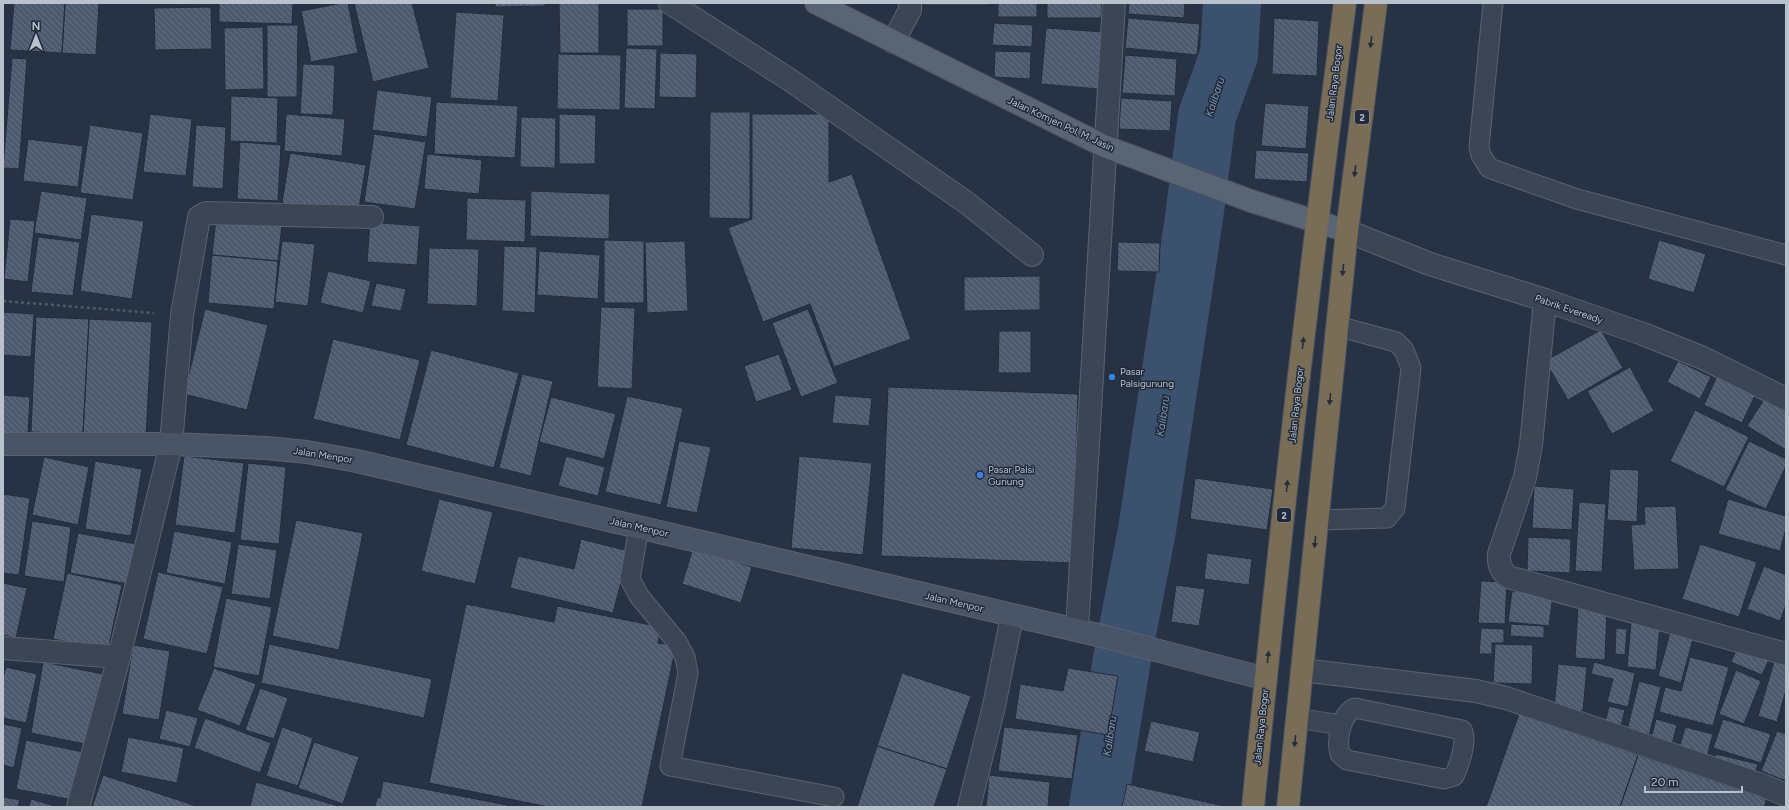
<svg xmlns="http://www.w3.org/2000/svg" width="1789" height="810" viewBox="0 0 1789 810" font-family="Figtree,sans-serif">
  <defs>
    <pattern id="building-back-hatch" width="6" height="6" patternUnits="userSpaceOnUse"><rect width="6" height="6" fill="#4d5a6e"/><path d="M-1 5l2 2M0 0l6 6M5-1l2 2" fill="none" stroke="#657082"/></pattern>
  </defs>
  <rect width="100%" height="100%" fill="#273345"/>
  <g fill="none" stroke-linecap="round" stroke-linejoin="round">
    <!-- river -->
    <path stroke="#3c516e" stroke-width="58" d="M1098,807L1122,659L1147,530L1194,218L1207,116L1229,55L1232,3"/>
  </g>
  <!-- building -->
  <path fill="url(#building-back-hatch)" stroke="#222c3c" d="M14,3H65L62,53L10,50Z
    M65,3H99L96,55L62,53Z
    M219,3H293L292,24L219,22Z
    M342,3H348L358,53L311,62L301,11Z
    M354,3H412L429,68L373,82Z
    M495,3H545V6L495,7Z
    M559,3H599V53H560Z
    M923,3H989V5H923Z
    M998,3H1037V17H998Z
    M1047,3H1102L1101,18H1047Z
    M1129,3H1185L1184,18L1128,14Z
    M211,7L212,49L155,50L154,8Z
    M627,9H663V46H627Z
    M456,12L504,15L498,101L450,98Z
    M1128,18L1200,24L1197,55L1125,48Z
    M1274,18L1319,21L1317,76L1272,74Z
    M994,23L1033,25L1032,47L992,45Z
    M267,25H298L297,97H267Z
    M263,27L264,89L225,90L224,28Z
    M1046,28L1104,32L1099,89L1041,84Z
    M626,48L657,49L655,109L624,108Z
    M995,51L1031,52L1030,79L994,77Z
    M660,53L697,54L696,98L659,97Z
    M558,54L621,55L620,110L557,109Z
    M1125,55L1177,59L1175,96L1122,93Z
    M12,58L27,59L19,169L3,168Z
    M303,64L335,65L333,115L300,114Z
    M377,90L432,97L427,137L372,130Z
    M231,96L278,98L277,143L230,141Z
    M1121,98L1172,101L1170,131L1119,129Z
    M436,102L518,106L515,158L434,154Z
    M1265,103L1309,106L1306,149L1261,146Z
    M710,112H750V219L709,218Z
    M150,114L192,119L186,176L143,172Z
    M286,114L345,119L342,156L284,151Z
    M559,114L596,115L595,164H559Z
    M752,114H829V182L852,174L911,339L834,367L810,304L763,322L728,228L752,219Z
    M521,117L556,118L555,168L520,167Z
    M90,125L143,133L133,200L80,193Z
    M196,125L226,127L223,189L192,187Z
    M374,134L426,142L415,209L364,202Z
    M28,139L83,146L78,187L23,181Z
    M240,142L281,145L278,201L237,199Z
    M1256,150L1309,153L1307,182L1254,179Z
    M290,153L366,165L358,214L282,203Z
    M427,154L482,160L479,194L424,189Z
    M41,191L87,198L81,240L34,233Z
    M531,191L610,194L609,239L530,236Z
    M467,198L526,200L525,242L466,240Z
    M91,214L144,221L132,299L80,291Z
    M10,219L35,221L28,282L4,279Z
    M216,219L282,225L278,261L212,255Z
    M370,222L420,226L417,265L367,262Z
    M38,237L80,242L73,296L31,292Z
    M604,240L644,241V303H604Z
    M1659,240L1706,254L1694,293L1648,279Z
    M282,241L315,244L308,306L275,302Z
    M685,241L688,311L647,313L645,242Z
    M1118,242L1160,243L1159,272L1117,271Z
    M504,246L537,247L535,313L502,311Z
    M429,248L479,249L477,306L427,304Z
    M539,251L600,255L598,299L537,295Z
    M212,255L278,261L274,309L208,303Z
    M328,271L371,281L363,313L320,303Z
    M1040,276V310L964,311V277Z
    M376,283L406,289L401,311L371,306Z
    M601,307L635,308L632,389L597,387Z
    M205,309L268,325L247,410L184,394Z
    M808,309L838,383L801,397L772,323Z
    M3,312L34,314L31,357L3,355Z
    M36,317L89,319L83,434L31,432Z
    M89,319L152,322L146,437L83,434Z
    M1601,330L1623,368L1568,400L1545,361Z
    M999,331H1031V373H998Z
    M333,339L420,360L400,440L313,419Z
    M431,350L519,373L494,468L406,445Z
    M779,354L792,390L756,402L744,366Z
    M1678,361L1711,377L1700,399L1667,382Z
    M1630,367L1654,411L1612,434L1587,391Z
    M522,374L553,381L531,476L499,468Z
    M1718,374L1757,391L1742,423L1704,405Z
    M888,387L1078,394L1072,563L881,556Z
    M3,395L30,397L28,434L3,433Z
    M835,395L872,398L869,426L832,423Z
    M627,396L683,408L661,505L605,492Z
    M551,397L616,414L604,459L539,442Z
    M1765,398L1786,411V450L1747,426Z
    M1695,410L1749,437L1724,487L1670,461Z
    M679,441L711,447L697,513L666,507Z
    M1749,441L1786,459V466L1766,509L1725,490Z
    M184,456L244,463L235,533L175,525Z
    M566,456L605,467L598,496L558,486Z
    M799,456L872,463L863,555L791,548Z
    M44,457L89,467L78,525L32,515Z
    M95,461L142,469L131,536L85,529Z
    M248,463L286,467L279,544L240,540Z
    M1610,469L1639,470L1637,522L1607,520Z
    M1195,478L1273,489L1267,530L1190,519Z
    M1534,486L1574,489L1572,530L1532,528Z
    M3,494L30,498L19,575L3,573Z
    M439,499L493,512L475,584L421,571Z
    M1728,499L1786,516V528L1780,551L1718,534Z
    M1579,502L1606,504L1602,572L1575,571Z
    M1676,506L1679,569L1634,570L1631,525L1645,524L1644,507Z
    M296,520L363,533L339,650L272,636Z
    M32,521L71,527L64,582L24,576Z
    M174,531L232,542L225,584L166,573Z
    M78,533L136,544L128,584L70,573Z
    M1528,537L1571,539L1570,573L1527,571Z
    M581,539L629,551L613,613L510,588L518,556L574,569Z
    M238,544L277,550L270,599L231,594Z
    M1700,544L1757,562L1739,617L1682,599Z
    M693,548L752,567L741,603L682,584Z
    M1207,553L1252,559L1249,585L1204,579Z
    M1764,566L1786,575V605L1780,621L1747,609Z
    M158,572L223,587L207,654L143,639Z
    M67,573L122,585L108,650L53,639Z
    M1481,581L1507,582L1505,624L1478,623Z
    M3,583L27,588L16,638L3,635Z
    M1176,585L1205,589L1199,626L1171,622Z
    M1512,591L1553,595L1549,626L1508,622Z
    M226,598L272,607L259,676L213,667Z
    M466,604L554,622L557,606L661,627L658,643L676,646L642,807H549L429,783Z
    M1578,607L1607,608L1605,660L1575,658Z
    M1631,622L1660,625L1656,670L1627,667Z
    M1511,624L1544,626V638L1510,636Z
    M1481,628L1504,629V643H1492V654H1479Z
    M1616,628L1627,629L1625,655L1615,654Z
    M1670,633L1693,639L1681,683L1658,676Z
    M269,644L432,679L424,718L261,683Z
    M1495,644L1533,645L1532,684L1493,683Z
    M1739,644L1770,657L1762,675L1731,662Z
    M133,645L170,651L159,720L122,714Z
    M1776,655L1786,658V690L1777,722L1758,716Z
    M1690,657L1729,667L1713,726L1659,712L1665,687L1681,691Z
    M43,662L103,674L90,745L31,733Z
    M1594,662L1635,673L1628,707L1607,702L1613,679L1591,674Z
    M1558,664L1587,667L1583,711L1554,709Z
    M6,667L37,674L26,723L3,718V678Z
    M214,668L256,684L240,726L197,710Z
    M1068,668L1118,676L1108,735L1015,719L1020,684L1063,691Z
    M1736,670L1761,681L1744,724L1719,714Z
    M902,673L971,696L947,769L877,746Z
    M1639,681L1661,687L1649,736L1627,730Z
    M260,688L288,698L274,739L245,730Z
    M1609,706L1625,710L1621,726L1605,723Z
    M166,710L198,718L190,747L159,739Z
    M1519,714L1638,755L1620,807H1486Z
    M205,718L271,743L260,773L194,748Z
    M1656,719L1677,725L1671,748L1650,742Z
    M1723,719L1771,734L1761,763L1713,748Z
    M1151,721L1200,732L1193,762L1144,751Z
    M3,724L22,728L14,768L3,765Z
    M282,727L313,738L298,786L266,776Z
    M1004,727L1078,735L1072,779L998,771Z
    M1685,727L1713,734L1706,760L1678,753Z
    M1777,731L1786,734V781L1761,771Z
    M128,737L184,748L177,783L121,772Z
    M26,740L83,752L73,800L16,789Z
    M314,742L359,757L343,804L298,788Z
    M877,746L947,769L934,807H857Z
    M1716,754L1758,764L1754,777L1713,767Z
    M1638,755L1744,791L1746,785L1769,792L1764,807H1620Z
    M103,775L196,806V807H92Z
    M989,775L1050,782L1048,807H986Z
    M383,781L507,805L506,807H375L377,798H380Z
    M256,782L304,796L342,807H250Z
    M1127,784L1228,807H1122Z
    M3,797L20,800L18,807H3Z
    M31,799L58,807H29Z"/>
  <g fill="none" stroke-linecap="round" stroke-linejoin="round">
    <!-- lane casing -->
    <g stroke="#5a6371" stroke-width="21">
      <path id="lane" d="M1493,3L1479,147L1481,155L1489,168L1577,199L1786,255
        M1317,520L1387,518L1395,508L1411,368L1404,350L1396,342L1337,326
        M639,527L630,579L639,596L677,642L685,657L688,673L670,766L834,797
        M1355,708L1462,730C1468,740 1459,766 1454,776L1444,779L1347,760L1340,754C1336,740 1341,714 1355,708Z
        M1297,718L1341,725"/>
    </g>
    <!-- street casing -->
    <g stroke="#5a6371" stroke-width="24">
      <path id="street" d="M670,3L790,80L967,203L1032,255
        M893,42L910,10V3
        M1347,231L1430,264L1545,300L1643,334L1703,358L1786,399
        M1545,300L1531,445L1525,477L1499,554C1498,564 1501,571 1508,577L1786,654
        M1077,630L1114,3
        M3,648L119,657
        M1302,670L1476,691L1506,698L1762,785L1786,795
        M78,807L119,657L171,444L182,315L199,217L206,213L372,217
        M969,807L994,706L1012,616"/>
    </g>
    <!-- secondary casing -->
    <g stroke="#5a6371" stroke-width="24">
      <path id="secondary" d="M3,444H171L266,448L307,452L357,461L1106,637L1266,679"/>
    </g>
    <!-- primary casing -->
    <g stroke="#454e5d" stroke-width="24">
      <path id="primary" d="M816,3L1104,146L1251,201L1347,231"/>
    </g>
    <!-- highway casing -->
    <g stroke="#46505f" stroke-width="24">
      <path id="highway" d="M1253,807C1279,539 1310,270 1345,3
        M1288,807L1347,231L1376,3"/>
    </g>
    <!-- path -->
    <path stroke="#475f61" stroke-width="2.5" stroke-dasharray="3 3" stroke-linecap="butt" d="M3,301L154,313"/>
    <!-- lane -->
    <use href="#lane" stroke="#3b4554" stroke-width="19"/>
    <!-- street -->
    <use href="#street" stroke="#3b4554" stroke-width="22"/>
    <!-- secondary -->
    <use href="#secondary" stroke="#495467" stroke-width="22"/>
    <!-- primary -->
    <use href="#primary" stroke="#596474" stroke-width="22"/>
    <!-- highway -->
    <use href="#highway" stroke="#7a6d58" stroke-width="22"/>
  </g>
  <!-- one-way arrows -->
  <defs><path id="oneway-solid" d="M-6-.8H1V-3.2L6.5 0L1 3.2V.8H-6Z"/></defs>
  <g fill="#242d3c">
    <use href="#oneway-solid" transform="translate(1371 42) rotate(97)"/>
    <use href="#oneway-solid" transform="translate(1355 171) rotate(97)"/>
    <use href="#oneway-solid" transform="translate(1343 270) rotate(96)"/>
    <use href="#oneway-solid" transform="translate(1303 343) rotate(-84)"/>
    <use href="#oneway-solid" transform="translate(1330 399) rotate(96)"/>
    <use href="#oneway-solid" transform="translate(1287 486) rotate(-84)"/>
    <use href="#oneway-solid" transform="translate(1315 542) rotate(96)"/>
    <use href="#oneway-solid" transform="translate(1268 657) rotate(-84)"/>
    <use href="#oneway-solid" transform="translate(1295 741) rotate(96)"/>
  </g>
  <!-- markers -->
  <g fill="#3f7fe0" stroke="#202a3a" stroke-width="1.5">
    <circle cx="1112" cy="377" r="4"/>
    <circle cx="980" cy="475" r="4"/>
  </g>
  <g text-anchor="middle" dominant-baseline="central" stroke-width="3" stroke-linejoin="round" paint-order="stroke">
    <!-- shield labels -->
    <g fill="#202a3a" stroke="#8b94a1" stroke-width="1">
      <rect x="1355" y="110" width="14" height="14" rx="3"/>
      <rect x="1277" y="508" width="14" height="14" rx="3"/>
    </g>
    <g font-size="9" font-weight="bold" fill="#b9c1cd">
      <text x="1362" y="117">2</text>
      <text x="1284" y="515">2</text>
    </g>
    <!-- street labels -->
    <g font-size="10" fill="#b9c1cd" stroke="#202a3a">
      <text transform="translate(1334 83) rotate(-83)">Jalan Raya Bogor</text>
      <text transform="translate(1061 124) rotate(25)">Jalan Komjen Pol. M. Jasin</text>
      <text transform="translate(1569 309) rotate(19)">Pabrik Eveready</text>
      <text transform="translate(1296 405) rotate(-84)">Jalan Raya Bogor</text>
      <text transform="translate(323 455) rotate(9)">Jalan Menpor</text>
      <text transform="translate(639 527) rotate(13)">Jalan Menpor</text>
      <text transform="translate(954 602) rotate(13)">Jalan Menpor</text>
      <text transform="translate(1261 727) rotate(-84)">Jalan Raya Bogor</text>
    </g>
    <!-- poi labels -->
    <g font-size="10" fill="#b9c1cd" stroke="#202a3a" text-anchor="start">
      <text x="1120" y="371">Pasar<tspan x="1120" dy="12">Palsigunung</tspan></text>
      <text x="988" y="469">Pasar Palsi<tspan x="988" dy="12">Gunung</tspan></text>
    </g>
    <!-- water labels -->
    <g font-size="11" font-style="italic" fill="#7f97b5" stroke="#202a3a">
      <text transform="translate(1215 97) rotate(-72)">Kalibaru</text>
      <text transform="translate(1163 416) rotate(-82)">Kalibaru</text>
      <text transform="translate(1110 736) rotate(-81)">Kalibaru</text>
    </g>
  </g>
  <!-- border -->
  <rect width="1789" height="810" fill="none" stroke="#b9c1cd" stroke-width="8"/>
  <!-- north arrow -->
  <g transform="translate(36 36)" stroke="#202a3a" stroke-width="3" paint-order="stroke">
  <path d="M0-3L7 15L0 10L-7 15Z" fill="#b9c1cd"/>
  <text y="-6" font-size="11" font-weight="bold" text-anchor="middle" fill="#b9c1cd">N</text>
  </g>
  <!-- scale -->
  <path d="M1645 786v6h97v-6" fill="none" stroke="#b9c1cd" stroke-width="2"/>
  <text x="1651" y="786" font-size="12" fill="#b9c1cd" stroke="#202a3a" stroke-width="3" paint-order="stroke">20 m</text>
</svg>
